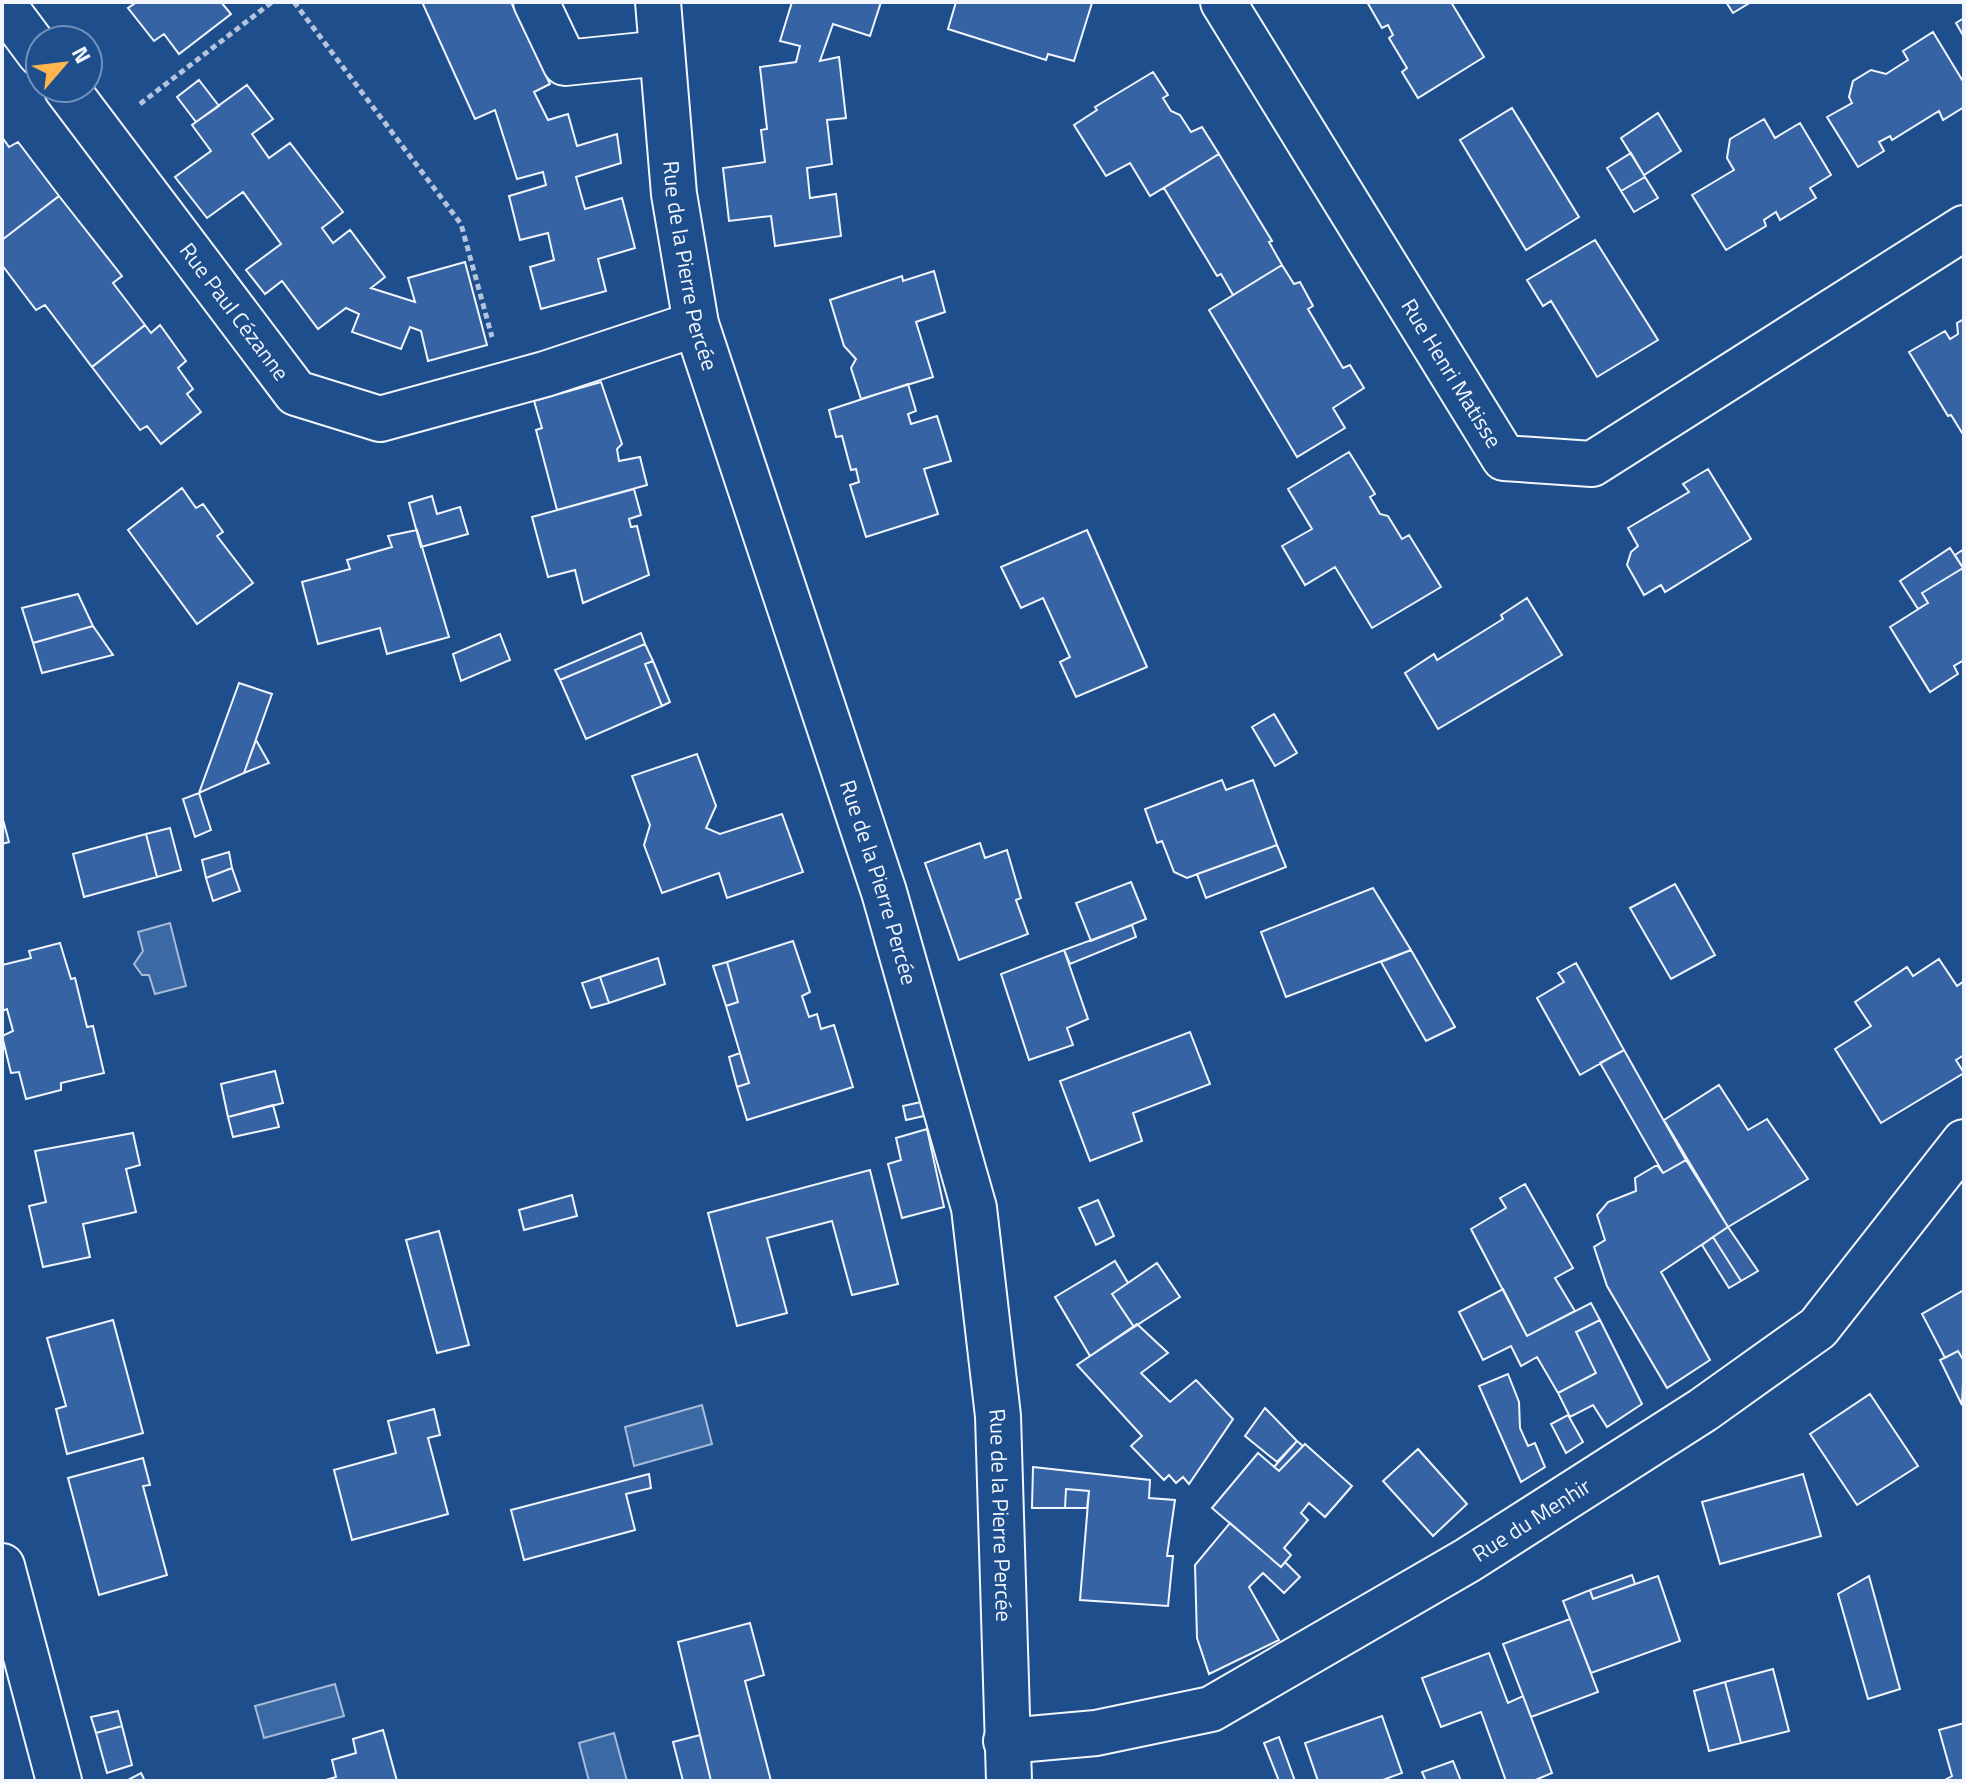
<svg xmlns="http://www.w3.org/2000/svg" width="1966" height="1783" viewBox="0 0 1966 1783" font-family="'Titillium Web',sans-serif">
  <rect width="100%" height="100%" fill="#1f4e8c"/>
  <!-- water -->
  <path fill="#3b69a3" stroke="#a8bbd7" stroke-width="2" d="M170,923L186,986L155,994L149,975H142L134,964L143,951L138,932Z
    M702,1405L712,1444L634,1466L625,1427Z
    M335,1684L344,1716L264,1738L255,1706Z
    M614,1733L627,1781H589L579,1743Z"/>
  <!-- building -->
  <path fill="#3563a3" stroke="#f2f6ff" stroke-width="2" d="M137,2H221L231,14L179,54L164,34L154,41L128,8Z
    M422,2H511L550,84L534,92L548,120L568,114L577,146L617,134L621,163L576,177L585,209L622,198L635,248L598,259L606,291L541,309L530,267L554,260L548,233L520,240L509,196L546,185L543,172L517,179L495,110L475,119Z
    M792,2H881L870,36L833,24L820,61L839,57L846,118L827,120L832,164L807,168L810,198L836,194L841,236L775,246L771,216L729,221L723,168L765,162L761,130L767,129L760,67L796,62L800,46L780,41Z
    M956,2H1089L1092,3L1074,61L1048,54L1046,60L948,29Z
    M1367,2H1451L1484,57L1418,98L1402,72L1407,68L1389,38L1393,35L1388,25L1382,28Z
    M1726,2H1751L1733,13Z
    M1964,18V37L1956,23Z
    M1933,32L1964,83V107L1943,120L1939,111L1892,140L1890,136L1879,142L1884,151L1858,167L1827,117L1852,103L1849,97L1853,81L1871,70L1886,74L1908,60L1903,51Z
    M1153,72L1168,95L1163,98L1171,111L1180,115L1191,132L1202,127L1219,154L1150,196L1130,163L1106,176L1074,125L1097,110L1095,107Z
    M199,80L219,106L196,122L177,97Z
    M247,85L273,119L252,134L269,158L290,143L316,177L343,212L322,228L333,243L350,230L385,277L371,288L415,302L408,278L465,262L487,345L428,361L421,331L410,327L401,349L352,332L359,314L346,308L318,329L282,281L265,294L246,270L281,244L243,192L207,218L175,177L211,151L192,125Z
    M1512,108L1579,217L1526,250L1460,140Z
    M1658,113L1681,151L1644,175L1621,138Z
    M1764,119L1775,138L1800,123L1831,175L1810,188L1816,198L1780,220L1776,212L1764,220L1766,226L1726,250L1692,195L1734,170L1727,158L1730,139Z
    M2,137L9,147L18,142L59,196L2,240Z
    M1631,153L1645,177L1621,191L1607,168Z
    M1219,154L1272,241L1269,242L1282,265L1233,295L1221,274L1217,276L1164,188Z
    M1645,177L1658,198L1634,212L1621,191Z
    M59,196L122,276L113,283L145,325L92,367L45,305L36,310L2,265V240Z
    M1595,240L1658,340L1597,377L1551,301L1543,306L1527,280Z
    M1282,265L1294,284L1300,282L1313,306L1308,309L1343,368L1350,365L1364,388L1333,408L1345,428L1297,457L1209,310Z
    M934,271L945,312L916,322L933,377L861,399L851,368L856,359L844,346L830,300L902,276L903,281Z
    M1964,319V436L1951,415L1948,416L1909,352L1945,331L1950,339L1958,334L1957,323Z
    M145,325L151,333L160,325L186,361L178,368L193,389L187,394L201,412L161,444L147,426L140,430L92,367Z
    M601,382L622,444L617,449L619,461L640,457L647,485L557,510L536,430L542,428L534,401Z
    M908,384L916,411L908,414L911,424L937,416L951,461L924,469L938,514L866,537L850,485L859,482L856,469L851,470L842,436L836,437L829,410Z
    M1349,452L1375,494L1370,497L1380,514L1388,516L1402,539L1409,535L1441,587L1372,628L1335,567L1305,585L1282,546L1312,529L1288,489Z
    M1708,469L1751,539L1665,592L1661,585L1644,595L1627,565L1631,552L1638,546L1628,528L1689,492L1683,484Z
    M182,488L196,508L203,504L223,532L217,536L253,583L197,624L128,530Z
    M634,489L641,515L629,519L631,527L637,526L649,575L583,603L575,570L548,577L532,517Z
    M432,496L437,514L460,507L468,534L421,547L409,503Z
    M417,530L449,637L387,654L380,628L318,644L302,582L350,569L347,560L392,547L388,536Z
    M1087,530L1147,667L1076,697L1060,662L1070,657L1043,598L1021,608L1001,567Z
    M1950,548L1963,568L1922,593L1928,603L1918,609L1900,581Z
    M1964,549V660L1954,666L1958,674L1930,692L1890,627L1928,603L1922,593L1963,568L1955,555Z
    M78,594L93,626L33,643L22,608Z
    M1527,598L1562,655L1438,729L1405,673L1434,654L1437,660L1503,619L1501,615Z
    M93,626L113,655L42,673L33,643Z
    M641,633L645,644L560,680L555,670Z
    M500,634L510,660L461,681L453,654Z
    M645,644L653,661L645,664L662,706L586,739L560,680Z
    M653,661L670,702L662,706L645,664Z
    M239,683L272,694L244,773L199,793Z
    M1274,714L1297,753L1275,766L1252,727Z
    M256,740L269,763L244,773Z
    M697,754L716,806L706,828L720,834L782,814L803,872L727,898L719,873L662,893L644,845L650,825L632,776Z
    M1222,780L1226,790L1253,780L1277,845L1187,878L1174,872L1162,841L1157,843L1145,809Z
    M199,793L211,830L195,837L183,799Z
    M2,816L9,842L2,844Z
    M170,828L181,870L157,877L146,834Z
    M146,834L157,877L84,897L73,854Z
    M980,843L985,858L1007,850L1021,898L1016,900L1028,934L959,960L925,863Z
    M1277,845L1286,867L1206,898L1197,874Z
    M229,852L232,868L206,878L202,860Z
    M232,868L240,891L213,901L206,878Z
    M1131,882L1146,919L1091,941L1076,903Z
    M1675,884L1715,955L1671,979L1630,908Z
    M1373,888L1411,950L1286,997L1261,932Z
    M1132,925L1136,937L1070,964L1064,950Z
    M793,941L810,992L802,996L809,1017L817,1014L821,1029L834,1025L853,1087L747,1120L737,1087L749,1083L726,1006L738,1002L727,962Z
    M60,943L71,979L75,978L87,1027L93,1026L104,1073L61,1083V1090L26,1099L19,1072L11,1073L2,1036L13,1031L7,1009L2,1011V965L31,958L29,951Z
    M1064,950L1088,1019L1067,1028L1073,1045L1029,1060L1001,974Z
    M1411,950L1455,1027L1426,1041L1381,962Z
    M658,958L665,984L609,1003L600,977Z
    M1939,959L1957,986L1964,981V1055L1956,1060L1964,1073L1881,1123L1835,1049L1871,1026L1855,1002L1907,967L1913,976Z
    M727,962L738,1002L726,1006L713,966Z
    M1576,963L1624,1050L1580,1075L1537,998L1564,982L1558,973Z
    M600,977L609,1003L591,1008L582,983Z
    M1190,1032L1210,1084L1133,1113L1142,1141L1090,1161L1060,1081Z
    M1624,1050L1686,1160L1663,1173L1600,1063Z
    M740,1053L749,1083L737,1087L729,1057Z
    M275,1071L283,1103L228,1117L221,1084Z
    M1719,1085L1748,1130L1767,1119L1808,1179L1728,1227L1664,1120Z
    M921,1102L924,1116L906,1120L903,1106Z
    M273,1105L279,1127L233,1137L228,1117Z
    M927,1129L944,1207L902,1218L888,1164L901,1160L896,1138Z
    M133,1133L140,1165L126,1169L136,1212L83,1224L90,1257L43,1267L29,1206L46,1202L35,1151Z
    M1686,1160L1728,1227L1661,1272L1710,1360L1667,1388L1607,1286L1594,1247L1605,1240L1597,1215L1608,1202L1636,1191L1635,1178L1657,1165L1663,1173Z
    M870,1170L898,1284L852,1295L832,1221L767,1238L787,1313L737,1326L708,1213Z
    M1525,1184L1573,1268L1555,1278L1575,1311L1527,1336L1471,1229L1506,1208L1500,1198Z
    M572,1195L577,1216L524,1230L519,1210Z
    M1098,1200L1114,1236L1096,1245L1079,1208Z
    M1728,1227L1758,1271L1741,1281L1713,1237Z
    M439,1231L469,1345L437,1353L406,1240Z
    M1713,1237L1741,1281L1729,1288L1702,1245Z
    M1115,1261L1128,1283L1112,1294L1134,1327L1090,1356L1055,1297Z
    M1157,1263L1180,1297L1134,1327L1112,1294Z
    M1503,1289L1527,1336L1591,1303L1600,1320L1576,1332L1596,1373L1558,1393L1537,1357L1521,1366L1511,1346L1483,1360L1459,1312Z
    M1964,1290V1361L1958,1351L1945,1358L1922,1314Z
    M113,1320L143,1433L67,1454L56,1409L66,1406L47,1338Z
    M1600,1320L1642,1404L1607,1427L1593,1405L1570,1417L1558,1393L1596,1373L1576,1332Z
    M1137,1324L1168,1353L1141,1373L1170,1402L1196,1380L1233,1419L1189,1484L1183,1477L1176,1483L1169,1475L1164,1480L1131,1446L1142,1436L1077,1365Z
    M1958,1351L1964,1361L1962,1405L1940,1360Z
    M1508,1374L1519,1402L1520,1428L1528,1446L1535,1443L1545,1467L1521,1482L1479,1386Z
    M1870,1394L1918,1466L1857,1505L1810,1434Z
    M1265,1408L1297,1441L1277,1462L1245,1436Z
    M434,1409L440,1435L428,1438L448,1514L352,1540L334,1470L396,1453L388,1421Z
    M1568,1415L1583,1442L1566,1453L1551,1424Z
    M1297,1441L1303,1446L1279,1471L1274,1467Z
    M1305,1444L1352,1486L1325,1517L1309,1503L1301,1513L1308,1520L1284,1548L1291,1555L1281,1567L1212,1508L1258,1453L1279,1471Z
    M1418,1449L1467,1504L1433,1536L1383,1481Z
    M143,1458L150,1485L143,1486L167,1575L99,1595L68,1478Z
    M1033,1467L1150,1480L1149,1498L1175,1500L1167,1556H1173L1168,1606L1080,1600L1089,1491L1066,1489L1065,1508H1032Z
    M649,1474L651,1488L626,1494L635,1530L524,1560L511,1510Z
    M1803,1474L1821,1536L1720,1564L1702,1502Z
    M1066,1489L1089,1491L1087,1508H1065Z
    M1230,1523L1281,1567L1285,1562L1300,1577L1284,1593L1263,1573L1249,1587L1279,1640L1209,1674L1197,1638L1195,1565Z
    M1632,1575L1635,1584L1593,1599L1590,1590Z
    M1658,1576L1680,1641L1591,1673L1563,1601L1590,1590L1593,1599Z
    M1869,1576L1900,1689L1868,1699L1838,1594Z
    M1570,1619L1598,1692L1531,1717L1503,1644Z
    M750,1623L764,1675L745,1681L771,1781H711L678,1642Z
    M1489,1653L1508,1703L1523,1696L1552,1773L1533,1781H1506L1481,1712L1441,1727L1422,1678Z
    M1773,1669L1789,1731L1741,1743L1725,1682Z
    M1725,1682L1741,1743L1709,1751L1694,1691Z
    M118,1711L122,1726L96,1733L91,1717Z
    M1382,1716L1402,1773L1380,1781H1318L1305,1743Z
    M1964,1723V1781H1943L1952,1776L1939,1730Z
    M122,1726L132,1765L107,1773L96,1733Z
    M383,1730L397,1781H322L336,1777L332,1760L356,1753L353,1739Z
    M700,1735L711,1781H683L673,1742Z
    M1279,1737L1295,1781H1279L1264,1743Z
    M1453,1761L1461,1781H1426L1422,1772Z
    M141,1773L145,1781H126Z"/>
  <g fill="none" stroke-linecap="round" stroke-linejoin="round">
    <!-- minor casing -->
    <g stroke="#f2f6ff" stroke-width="48">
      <g id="minor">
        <path d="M536,2L565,63L662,53"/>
        <path id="s1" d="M658,2L674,194L696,324L884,892L974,1208L998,1416L1009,1781"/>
        <path id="s2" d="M1223,2L1504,458L1592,464L1964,228"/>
        <path d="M2,3L40,54"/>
        <path id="s3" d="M66,88L296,393L380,419L545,374L696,324"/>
        <path d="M2,1566L59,1781"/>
        <path id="s4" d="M1006,1741L1096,1733L1211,1709L1468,1560L1703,1410L1818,1328L1964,1142"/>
      </g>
    </g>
    <!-- path -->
    <path stroke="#b3c4dc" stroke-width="5" stroke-dasharray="6 4" stroke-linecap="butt" d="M294,2L461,224L492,337
      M140,104L272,2"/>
    <!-- minor -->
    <use href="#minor" stroke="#1f4e8c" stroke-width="44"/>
  </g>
  <g text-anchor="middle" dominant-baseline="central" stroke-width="6" stroke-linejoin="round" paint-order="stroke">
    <!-- street labels -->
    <g font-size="22" fill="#f2f6ff" stroke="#1f4e8c">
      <text stroke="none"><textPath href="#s1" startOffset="266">Rue de la Pierre Percée</textPath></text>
      <text stroke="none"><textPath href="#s3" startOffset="280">Rue Paul Cézanne</textPath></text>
      <text stroke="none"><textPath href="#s2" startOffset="436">Rue Henri Matisse</textPath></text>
      <text stroke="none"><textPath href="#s1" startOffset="912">Rue de la Pierre Percée</textPath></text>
      <text stroke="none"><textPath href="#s1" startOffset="1560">Rue de la Pierre Percée</textPath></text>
      <text stroke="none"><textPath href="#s4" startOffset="580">Rue du Menhir</textPath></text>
    </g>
  </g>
  <!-- border -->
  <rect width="1966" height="1783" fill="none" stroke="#f2f6ff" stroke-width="8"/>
  <!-- north arrow -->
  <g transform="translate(64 64) rotate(62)"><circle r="38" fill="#1f4e8c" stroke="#7391ba" stroke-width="2"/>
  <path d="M0-6L14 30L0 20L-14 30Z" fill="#ffb74d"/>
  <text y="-12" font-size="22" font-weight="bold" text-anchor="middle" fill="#f2f6ff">N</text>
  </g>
</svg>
